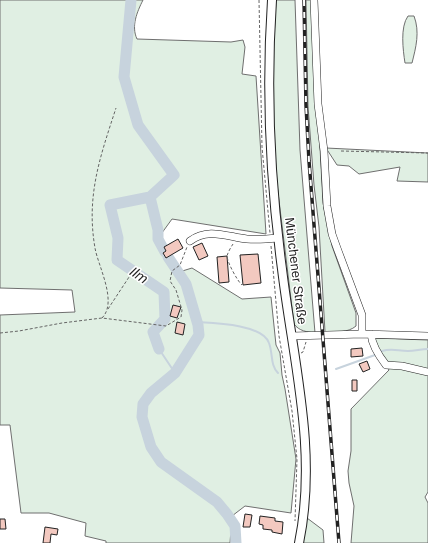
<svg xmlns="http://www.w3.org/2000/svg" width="428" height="543" viewBox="0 0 428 543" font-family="Arial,sans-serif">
  <rect width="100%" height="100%" fill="#fff"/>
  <!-- green -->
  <path fill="#e0efe3" stroke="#6f6f6f" d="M0,0H143C137,12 131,26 137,39L231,42L243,40L245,47L242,74L256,76L266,234L172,219L159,237L179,272L192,268L242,299L271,297L276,345L280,353L282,375L285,389L296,459L291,513L245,506L232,516L230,543H106V541L85,536L86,523L49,513H21L10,425H0V315L75,312L72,290L0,288Z
    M276,0H295L300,150L315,333C307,332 299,331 294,324L277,184L274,140L272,75Z
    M306,0H312L323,203L332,246L356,313V326C348,333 335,332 325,332L319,227L314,185L308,106Z
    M408,16H414C420,32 416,47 412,63H405C403,50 400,27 408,16Z
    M326,148L428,153V182L397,181L400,167L359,174L349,166L337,165Z
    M374,338L428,340V492L425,497L428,503V543H351L354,506L349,483L348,471L351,451V409L389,370L374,345Z
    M307,518L323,530L324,543H302Z"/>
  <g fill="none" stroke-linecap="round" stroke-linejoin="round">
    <!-- stream -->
    <path stroke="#c7d3dd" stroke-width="2" d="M197,322C214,323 262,324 269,343C273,353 270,365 278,373
      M159,349L175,373
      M382,351C392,348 398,351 408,351C415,351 421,349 428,349
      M336,369L375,355"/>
    <!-- river -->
    <path stroke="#c7d3dd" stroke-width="11" d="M131,0L124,77L138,125L174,175L150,197L110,205L118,238L117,260L164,292L165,319L153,332L159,349
      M150,197L158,230V239L165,252
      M168,257L186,284L198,325L199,335L175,373L151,393L143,404L142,417L151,447L161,462L217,502L227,514L235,526L236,543"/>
  </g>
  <!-- building -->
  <path fill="#f3c9c0" stroke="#222" d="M178,239L183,248L166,258L163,253L166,251L164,247Z
    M202,243L208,256L199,260L193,247Z
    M258,254L261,283L243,285L240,255Z
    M227,256L229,282L219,283L217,257Z
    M173,305L181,307L177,318L170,316Z
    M177,322L185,324L183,335L175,333Z
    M362,348L363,356L351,357V349Z
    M367,361L370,369L363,372L359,364Z
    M352,380H357V391H352Z
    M245,514L252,515L250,527H243Z
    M260,516L275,518V521L283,522L282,534L272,532V530L263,529V525L259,524Z
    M0,519H5L6,529H0Z
    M45,527L58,529L57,535L51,534L50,543H43Z"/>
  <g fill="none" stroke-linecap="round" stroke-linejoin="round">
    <!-- minor casing -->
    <g stroke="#222" stroke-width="8">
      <path id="minor" d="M314,0L318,104L324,151L327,206L332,234L337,248L362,315V334
        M190,241C208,227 228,237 247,239C258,240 268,239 278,238
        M371,334C372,346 379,356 386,365L402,366L428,372
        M292,336L362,334L428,336"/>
    </g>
    <!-- major casing -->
    <g stroke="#222" stroke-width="10">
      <path id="major" d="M272,0C266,89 270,180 282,269C293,361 318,451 299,543"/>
    </g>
    <!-- path -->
    <path stroke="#646464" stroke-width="1" stroke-dasharray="3 2" stroke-linecap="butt" d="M259,0L262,147L270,233
      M341,151L428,153
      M233,244C231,247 228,252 227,256C227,262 238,282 242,285
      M271,246L279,336L292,411L297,459L295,521
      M108,309L135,268
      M102,318C118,302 98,266 95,248C86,196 100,157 116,108
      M0,333L19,331L62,323L102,318L166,326L181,317L182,310L176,290L170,281L172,271L180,265L187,247
      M301,353L303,352L306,342"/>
    <!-- minor -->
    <use href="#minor" stroke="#fff" stroke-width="7"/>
    <!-- major -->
    <use href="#major" stroke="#fff" stroke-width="8"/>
    <!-- rail casing -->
    <g stroke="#222" stroke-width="3.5">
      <path id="rail" d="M304,0L306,105L309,161L339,543"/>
    </g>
    <!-- rail -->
    <use href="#rail" stroke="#fff" stroke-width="2" stroke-dasharray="6" stroke-linecap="butt"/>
  </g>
  <g text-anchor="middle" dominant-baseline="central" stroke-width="3" stroke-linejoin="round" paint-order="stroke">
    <!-- street labels -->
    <g font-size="13" fill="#222" stroke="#fff">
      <text transform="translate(296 271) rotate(83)">Münchener Straße</text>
    </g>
    <!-- water labels -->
    <g font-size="14" font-style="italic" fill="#222" stroke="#fff">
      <text transform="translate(139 275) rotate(34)">Ilm</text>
    </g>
  </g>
</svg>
